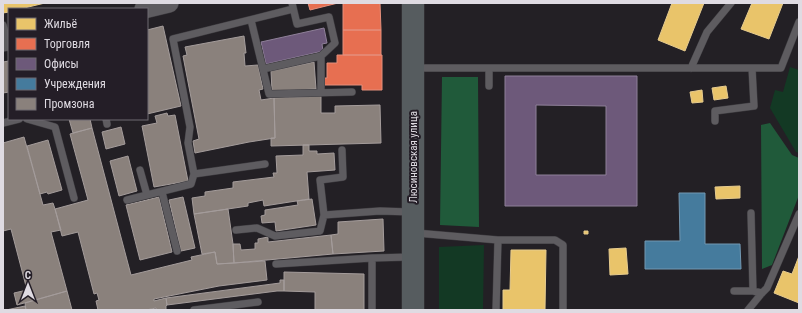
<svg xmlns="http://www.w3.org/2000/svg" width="802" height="313" viewBox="0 0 802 313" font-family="'Roboto Condensed',sans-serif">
  <rect width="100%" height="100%" fill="#232025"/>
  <!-- green -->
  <path fill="#133924" d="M790,67L799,70V153L796,152L770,108L775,90L783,92Z
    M484,245L483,310H439V247Z"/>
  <!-- forest -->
  <path fill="#205a3a" d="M442,77H478L479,227L440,225Z
    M770,123L792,155L799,158V195L772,265L762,269L761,125Z"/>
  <!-- homes -->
  <path fill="#e9c46a" stroke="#e6cb8e" d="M3,3H45L20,9H9V12L3,13Z
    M672,3H704L685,51L658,40Z
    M752,3H783L769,39L741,29Z
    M726,86L728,98L714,100L712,88Z
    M702,90L703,102L692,103L690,92Z
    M740,186V198L716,199L715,187Z
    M584,231H588V234H584Z
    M626,248L628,274L610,275L609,249Z
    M511,250H546L545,310H503V290H510Z
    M799,256V303L774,293L783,271L792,274Z"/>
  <!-- shops -->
  <path fill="#e76f51" stroke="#e58f7c" d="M308,3H338L310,10Z
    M343,3H380L381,30H343Z
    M343,30H381V55H343Z
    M337,55H382V90H362V85H324V78H327V63H337Z"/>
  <!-- offices -->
  <path fill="#6d597a" stroke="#8f8099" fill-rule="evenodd" d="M324,28L327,43L322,44L323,51L266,64L261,42Z
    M505,76H637V206H505ZM536,105L606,106V175H536Z"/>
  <!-- public -->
  <path fill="#457b9d" stroke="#7398b2" d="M679,193H705V244H740L741,269H645V241H680Z"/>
  <!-- industry -->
  <path fill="#8a817c" stroke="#a49c9b" d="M163,26L181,106L147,114V30Z
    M244,36L246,53H244L245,66L258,65L263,89L259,90L261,100L274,98L275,138L249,142L195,153L193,141L199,139L183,56L187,55L185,47Z
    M9,61V92L3,93V62Z
    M314,62L316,89L272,91L271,71Z
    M321,96V113H335V106L380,105L381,143L271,146V138H275L274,98Z
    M167,113L168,116L175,115L188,181L154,187L142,126L157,123L155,116Z
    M69,119H90L92,128L73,133Z
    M121,127L125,144L106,149L102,132Z
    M92,128L131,275L192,260L191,257L215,252L217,264L265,261L267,280L219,286L154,299V301L166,298L167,305L166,306V310H156V308L146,310H98L96,301L99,300L97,293L94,294L78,232L62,236L55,209L88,200L70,134Z
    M24,137L43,205L53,203L55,209L61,230L51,232L67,291L17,305L14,293L27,290L11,229L3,231V143Z
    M48,140L62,190L48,194L47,192L40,194L27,146Z
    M303,145H309V151H317V154L334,153L335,170L307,172L309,199L264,206L263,200L248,203V206L194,214L192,198L205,196V192L233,188V182L274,177L273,173H277L276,156L303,155Z
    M128,156L137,191L119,196L110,161Z
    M159,197L172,252L140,260L126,205Z
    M183,197L195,248L181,251L169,200Z
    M312,199L316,225L276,231L275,222L262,223L261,216L265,215V210L298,205L297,201Z
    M228,209L233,244L234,263L217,264L215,252L202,254L194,214Z
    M383,219L384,251L333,254L331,235L338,234V222Z
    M331,235L333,254L234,263L233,244H240L241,250L255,249V243H258V239L268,237V242Z
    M284,272L364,274V310H315V292L284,291Z
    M280,280H284V291H277L167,305L166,298L280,283Z
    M67,291L72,310H26L25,303Z
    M25,306L26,310H6Z"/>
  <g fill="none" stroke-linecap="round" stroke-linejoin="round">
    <!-- lane casing -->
    <g stroke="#3e3c40" stroke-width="8">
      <path id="lane" d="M292,3L297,24L329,17L335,43L321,56V92
        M251,20L269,94L352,92
        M3,25L7,40
        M415,68H781L799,22
        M489,68V86
        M691,68L707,32L731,3
        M263,69L321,56
        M27,119L55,127L74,198
        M106,119L107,124
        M715,121V111L754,106L752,68
        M3,123L19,119
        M265,164L194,174L188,143L190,127L173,39L293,9
        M140,170L147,195
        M162,192L177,251
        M127,200L191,184L194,174
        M751,213L753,291L762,293
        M324,215L320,180L343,177L342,150
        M236,230L257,228L275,236L320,231L324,215L380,211L411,212
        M416,233L498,240H555L563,245V310
        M276,264L372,258L410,257
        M734,291H753
        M194,310L258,302
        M372,310V258
        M496,310L498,240
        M748,310L762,293L767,288L799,214"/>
    </g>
    <!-- secondary casing -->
    <g stroke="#3e3c40" stroke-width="20">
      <path id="secondary" d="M144,9L169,3
        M3,42L9,41"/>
    </g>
    <!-- primary casing -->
    <g stroke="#3e3c40" stroke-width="23">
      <path id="primary" d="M413,310V3"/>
    </g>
    <!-- lane -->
    <use href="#lane" stroke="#5e5c60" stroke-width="7"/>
    <!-- secondary -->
    <use href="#secondary" stroke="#5e5c60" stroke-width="19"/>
    <!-- primary -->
    <use href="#primary" stroke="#565c5f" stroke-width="22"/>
  </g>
  <g text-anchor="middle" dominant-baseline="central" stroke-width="4" stroke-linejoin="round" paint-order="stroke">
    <!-- street labels -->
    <g font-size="11" fill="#dfdbe2" stroke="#241e27">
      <text transform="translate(413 157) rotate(-90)">Люсиновская улица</text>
    </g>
  </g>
  <!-- border -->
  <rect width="802" height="313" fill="none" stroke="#dfdbe2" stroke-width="8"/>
  <!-- legend -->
  <rect x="8" y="8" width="140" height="112" fill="#241e27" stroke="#6f6a72"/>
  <rect x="16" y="18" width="20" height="12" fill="#e9c46a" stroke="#6f6a72"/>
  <text x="44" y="28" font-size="12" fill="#dfdbe2">Жильё</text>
  <rect x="16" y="38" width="20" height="12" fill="#e76f51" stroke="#6f6a72"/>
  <text x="44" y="48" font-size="12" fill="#dfdbe2">Торговля</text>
  <rect x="16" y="58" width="20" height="12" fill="#6d597a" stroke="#6f6a72"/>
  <text x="44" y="68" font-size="12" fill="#dfdbe2">Офисы</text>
  <rect x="16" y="78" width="20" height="12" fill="#457b9d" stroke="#6f6a72"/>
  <text x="44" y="88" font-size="12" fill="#dfdbe2">Учреждения</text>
  <rect x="16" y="98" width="20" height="12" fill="#8a817c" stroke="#6f6a72"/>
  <text x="44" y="108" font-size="12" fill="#dfdbe2">Промзона</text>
  <!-- north arrow -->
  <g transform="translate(28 285)" stroke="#241e27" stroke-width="3" paint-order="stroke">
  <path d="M0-3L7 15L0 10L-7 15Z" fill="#dfdbe2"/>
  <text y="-6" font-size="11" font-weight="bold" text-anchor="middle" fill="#dfdbe2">С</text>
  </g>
</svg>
